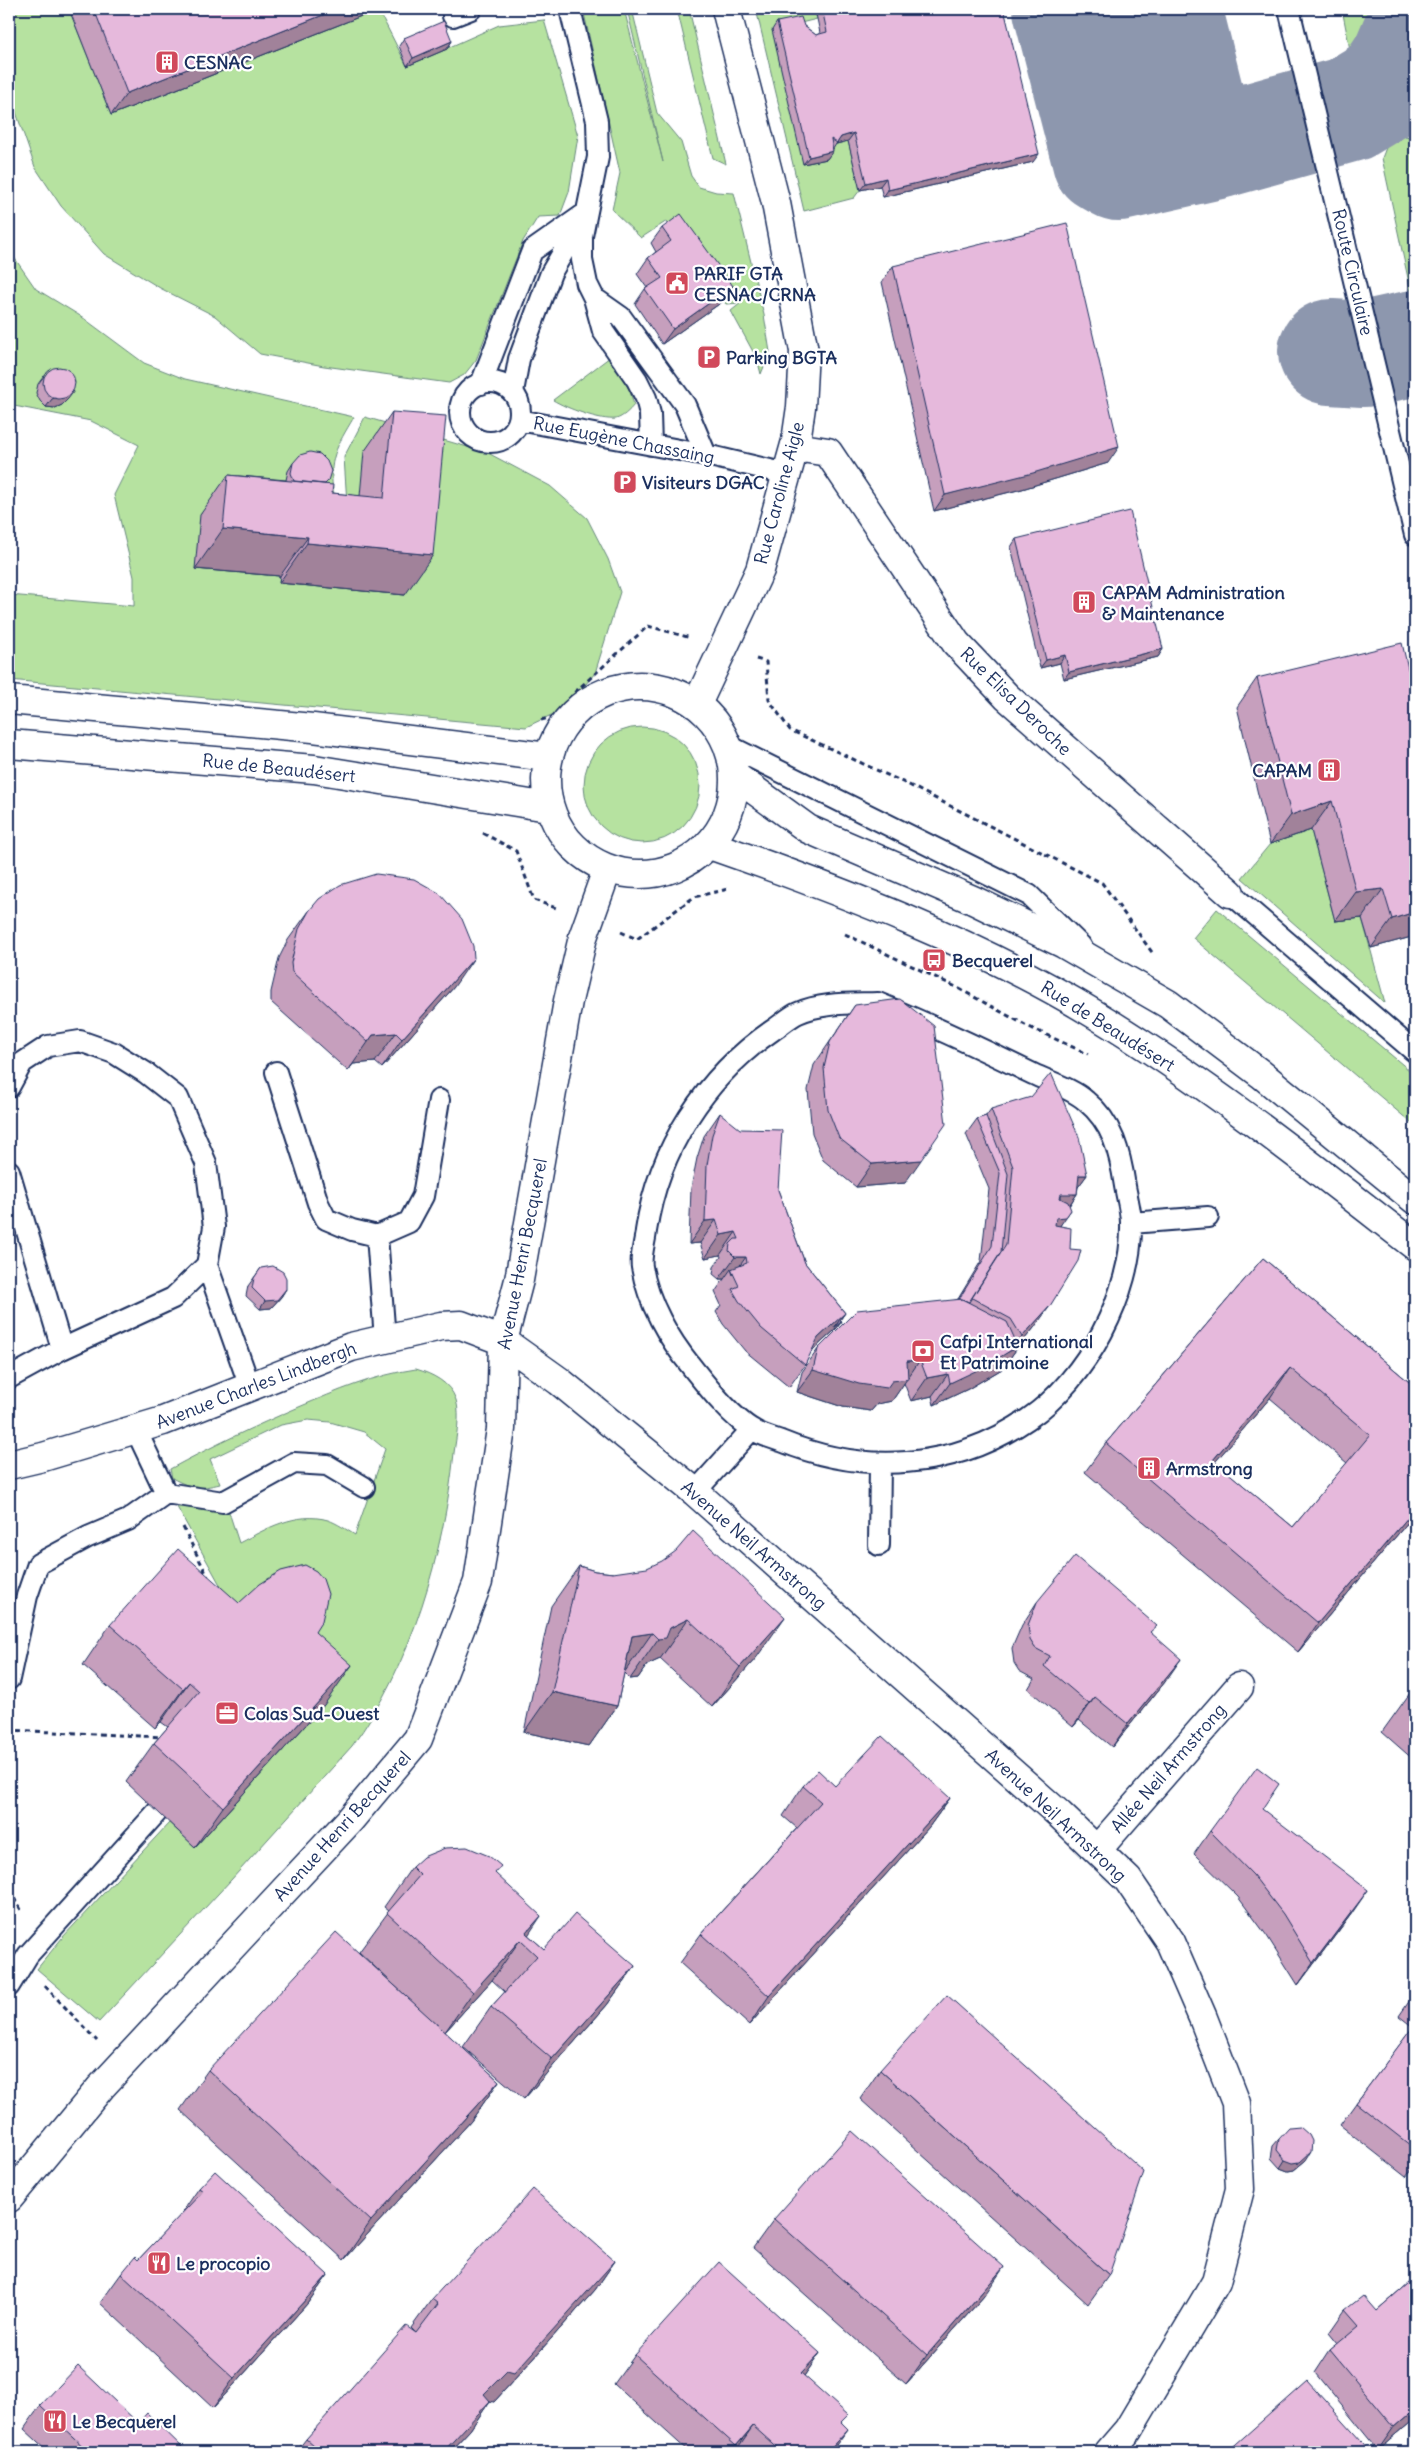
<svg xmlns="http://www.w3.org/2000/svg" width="1424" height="2461" viewBox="0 0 1424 2461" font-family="Delius,sans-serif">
  <rect width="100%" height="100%" fill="#fff"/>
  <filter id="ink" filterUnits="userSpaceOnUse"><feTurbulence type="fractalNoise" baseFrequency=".02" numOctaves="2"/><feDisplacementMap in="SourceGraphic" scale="10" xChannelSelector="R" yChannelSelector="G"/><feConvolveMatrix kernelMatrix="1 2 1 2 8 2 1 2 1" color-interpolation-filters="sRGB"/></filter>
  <g filter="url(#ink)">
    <!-- green -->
    <path fill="#b6e2a0" stroke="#68887f" d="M9,9H69L111,115L378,9L407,66L499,25L544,20L578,136L569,192L560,216L538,217L523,241L476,360L464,375L449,383L324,366L260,354L215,316L160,288L104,254L61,206L35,167L9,92Z
      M583,9H624L663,162L627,9H632L657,113L681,142L691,176L699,187L716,192L734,193L764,315L770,352L761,374L757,359L731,311L741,303L726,304L667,221L641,238L612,210L620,173Z
      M677,9H689L726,164L713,158Z
      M756,9H814L817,19L772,30L825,147L848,141L860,190L854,198L804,211Z
      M1342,9H1391L1381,34L1361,68L1353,65Z
      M1400,135L1415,138L1414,306L1382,158L1387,145Z
      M9,250L36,289L82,317L144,363L185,379L354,417C337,446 327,460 334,495L195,569L280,576V583L405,595L356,537L348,519L344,457L365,417L488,453L550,486L587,518L608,559L620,592L595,673L566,708L526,727L9,680V595L134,606V577L114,495L139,445L91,421L9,405Z
      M610,357L630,391L634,405C629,411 623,417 616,419C600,421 566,408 553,400Z
      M584 785a58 58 0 1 1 116 0a58 58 0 1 1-116 0Z
      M1311,830L1335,921L1362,918L1385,1003L1242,878L1270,844Z
      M1217,909L1415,1075V1126L1193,938Z
      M416,1369C432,1374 450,1382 456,1400C461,1415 456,1437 454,1453C444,1552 412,1665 352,1746L231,1880L99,2022L37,1969L62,1938L169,1823L195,1847L287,1672L239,1619L177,1507L228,1509L239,1543C266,1529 296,1511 328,1520C337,1523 347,1530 355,1535L385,1449L364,1432L330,1422L308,1420L281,1425L210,1459L220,1484C199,1489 192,1489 172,1478L170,1469C212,1446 255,1426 299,1407C337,1391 374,1375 416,1369Z"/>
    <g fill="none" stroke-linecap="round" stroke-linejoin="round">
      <!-- taxiway -->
      <path stroke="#8d97ae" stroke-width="106" d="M1066,9L1105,160L1119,168L1217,146L1349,109L1387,86L1404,60L1415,34
        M1169,9L1199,129L1203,137L1217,146
        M1331,352L1364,354L1415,343"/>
      <!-- service casing -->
      <g stroke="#1b2f5e" stroke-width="24">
        <path id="service" d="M570,9L597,121L598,157L582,236V260L587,284L594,298L603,331L637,380L646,398L650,414L651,445
          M1289,9L1415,535
          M453,16L471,9
          M594,298L621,317L685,405L706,455
          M460 412a30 30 0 1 1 60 0a30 30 0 1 1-60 0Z
          M481,384L532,251L586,213
          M513,392L519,359L551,273L581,222
          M519,420L706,455L787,474
          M729,746L1029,895L1081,946
          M1230,893L1415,1052
          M878,1003C931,1025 982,1049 1033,1074C1050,1082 1073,1089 1086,1101C1113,1123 1120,1153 1125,1186C1127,1198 1131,1211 1131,1223C1133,1293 1086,1380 1028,1419C953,1470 864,1475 781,1441C772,1438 761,1435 753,1430C731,1417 707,1386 691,1366C669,1339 648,1303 642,1267C640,1256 645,1242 646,1231C658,1149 706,1076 773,1030C781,1025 789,1017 798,1013C822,1002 852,1004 878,1003Z
          M276,1072L318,1203L326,1219L352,1230L377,1236
          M9,1087L22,1063L48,1046L80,1041L114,1053L146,1073L178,1098L206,1163L214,1227L207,1265L173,1298L62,1349L9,1378
          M9,1171L62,1349
          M1131,1223L1208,1217
          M207,1265L250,1387
          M385,1339L377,1236L409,1222L423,1196L439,1100
          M136,1430L166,1493
          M695,1492L752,1429
          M879,1545L880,1463
          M9,1679L27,1596L38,1564L88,1537L128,1520L166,1493L223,1502L294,1463L327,1465L364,1487
          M9,1986L28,1955L157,1812"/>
      </g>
      <!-- minor casing -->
      <g stroke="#1b2f5e" stroke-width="31">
        <path id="minor" d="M795,447L828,452L956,643L1007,697L1230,893
          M697,704L760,570L796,441L801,407L804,351L776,203L726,9
          M9,1465L43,1457L163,1421L351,1347L441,1326L461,1325L503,1341L559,1381L695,1492L1059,1814L1128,1880L1170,1942L1203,2018L1236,2103L1240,2189L1216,2282L1128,2430L1109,2452
          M1097,1850L1239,1687
          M9,2198L101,2087L350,1820L418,1739L478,1582L501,1429L503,1341L519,1280L568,1001L583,937L607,870"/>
      </g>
      <!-- secondary casing -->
      <g stroke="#1b2f5e" stroke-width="31">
        <path id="secondary" d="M546 780a94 94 0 1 1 188 0a94 94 0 1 1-188 0Z
          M9,700L313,728L548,757
          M9,744L314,769L548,807
          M735,776L808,829L973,900L1064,944L1168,1004L1261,1074L1415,1200
          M710,845C842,891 976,942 1096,1015C1208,1083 1312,1166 1415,1246"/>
      </g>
      <!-- path -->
      <path stroke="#1b2f5e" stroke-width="3" stroke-dasharray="5 4" stroke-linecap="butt" d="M756,659L766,662L769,700L790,730L909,785L1102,883L1154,955
        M541,720L553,717L576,691L648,626L691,638
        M483,833L516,851L534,900L556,908
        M621,932L637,939L694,897L728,889
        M845,934L956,987L1027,1026L1088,1054
        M183,1527L208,1577
        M9,1730L163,1737
        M9,1890L23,1913
        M9,1908L16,1901
        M45,1986L97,2041"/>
      <!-- service -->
      <use href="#service" stroke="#fff" stroke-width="20"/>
      <!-- minor -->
      <use href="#minor" stroke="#fff" stroke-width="28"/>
      <!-- secondary -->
      <use href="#secondary" stroke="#fff" stroke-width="28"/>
    </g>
    <!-- wall -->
    <path fill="#c69fbd" stroke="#1b2f5e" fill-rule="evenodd" d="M69,9H379L111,115Z
      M815,9H1004L1033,162L883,197L880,186L860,190L848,141L836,144L827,159L803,164L772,30L777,22L804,26L816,35L820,33Z
      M404,38L452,41L447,49L407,66L399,46Z
      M662,228L733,286L722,302L662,344L635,304L645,289L647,288L637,274L648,258L656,252L651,243Z
      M893,266L1108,463L1022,489L934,511L882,282Z
      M44,376L68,399L62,405L55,408L46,407L40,401L36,393L38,384Z
      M392,412L405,595L279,583L280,576L195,569L200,515L228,475L286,480L288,471L293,463L326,484L332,493L360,496L364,452Z
      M1016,539L1163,649L1158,657L1064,679L1060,663L1040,668L1011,547Z
      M1257,678L1415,936L1371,948L1362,918L1335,921L1311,830L1270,844L1237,707Z
      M309,911L454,987L382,1068L375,1062L353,1064L348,1071L271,1002V992L279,958L288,940Z
      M855,1005L905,1183L856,1187L823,1160L812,1133L808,1090L814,1065Z
      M991,1109L1087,1175L1078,1187L1077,1194L1069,1206L1060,1226L1034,1328L1018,1347L1002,1369L968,1389L934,1405L932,1396L911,1401L904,1383L892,1401L877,1404L871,1411L843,1407L797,1392L802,1372L818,1349L958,1299L981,1261L989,1189L966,1134L977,1119L986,1116Z
      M720,1113L778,1190L805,1263L845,1313L840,1320L842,1321L836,1329L810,1353L805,1365L789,1387L745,1351L723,1324L716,1312L721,1305L715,1292L724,1279H719L713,1274L714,1267L721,1257L720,1255L705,1258L700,1243L689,1244L691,1188L697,1158L704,1136Z
      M1263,1258L1415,1387V1514L1298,1652L1085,1472L1106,1443ZM1270,1398L1347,1463L1293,1527L1215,1462Z
      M261,1268L286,1289L281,1297L271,1308L260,1309L246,1296L248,1286Z
      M579,1566L595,1571L613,1573L757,1657L712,1707L660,1659L647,1665L638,1678L630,1679L624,1673L617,1706L589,1746L524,1732L551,1606Z
      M1037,1602L1151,1634L1165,1682L1112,1747L1079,1720L1073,1727L1028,1689L1034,1679L1019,1671L1014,1663L1012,1648L1022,1625Z
      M239,1603L315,1632L324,1705L195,1847L126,1782L154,1743L168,1727L161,1722L155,1728L83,1665L110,1625Z
      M1415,1686V1761L1382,1732L1410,1693Z
      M803,1786H835L950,1798L929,1827L749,2025L680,1963L701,1934L797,1828L783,1816Z
      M1262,1809L1352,1913L1298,1985L1267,1936L1238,1897L1194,1854L1210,1831Z
      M412,1867L495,1873L528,1935L544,1949L635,1966L607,2005L524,2099L463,2047L491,2007L505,1992L492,1980L445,2032L499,2081L471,2121L344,2260L180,2110L208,2070L427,2016L359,1952L389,1911L384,1907Z
      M1415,1993V2165L1406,2177L1340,2125L1356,2103L1413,2027L1399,2016Z
      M880,2070L1109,2275L1088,2304L860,2099Z
      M1279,2139L1306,2160L1294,2170L1288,2171L1280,2168L1271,2158L1273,2146Z
      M199,2188L328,2275L307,2304L213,2408L100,2303L121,2274L138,2260L179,2217Z
      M774,2219L984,2296L906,2384L753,2248Z
      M615,2261L595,2290L494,2402L490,2401L470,2430L449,2452H296L306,2439L416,2333L411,2328L432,2299Z
      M1415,2277V2419L1378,2450L1315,2373L1330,2350L1338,2344L1329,2333L1345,2310L1376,2311Z
      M820,2353L804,2376L842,2423L831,2452H689L614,2384L635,2355Z
      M40,2406L138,2423L187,2452H49L24,2429Z"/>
    <!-- shaded-wall -->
    <path fill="#a1829a" stroke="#1b2f5e" d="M338,9H379L111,115L127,93Z
      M452,41L447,49L407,66L413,58Z
      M854,133L848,141L836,144L841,137Z
      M833,151L827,159L803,164L809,157Z
      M1039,154L1033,162L883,197L888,190Z
      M886,178L880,186L860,190L866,183Z
      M733,286L722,302L662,344L673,329Z
      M74,391L68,399L62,405L55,408L46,407L52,399Z
      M1119,447L1108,463L1022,489L934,511L945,495Z
      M223,529L308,537L280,576L195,569Z
      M307,543L433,555L405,595L279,583Z
      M1163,649L1158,657L1064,679L1069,672Z
      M1065,655L1060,663L1040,668L1046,660Z
      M1332,801L1311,830L1270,844L1291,815Z
      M1383,889L1362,918L1335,921L1356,892Z
      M1415,912V936L1371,948L1392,919Z
      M474,958L454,987L382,1068L402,1039Z
      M396,1033L375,1062L353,1064L348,1071L373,1035Z
      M921,1160L905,1183L856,1187L872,1164Z
      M1079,1175H1087L1073,1194H1077L1061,1217V1194Z
      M1071,1210L1050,1240L1056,1218Z
      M716,1220L700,1243L689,1244L705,1221Z
      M736,1232L720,1255L705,1258L721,1235Z
      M735,1257H746L733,1275L731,1269L724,1279H719Z
      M286,1289L281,1297L271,1308L260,1309L265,1301Z
      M1050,1306L1034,1328L1018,1347L1002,1369L968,1389L934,1405L950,1383L1014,1349L1022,1337Z
      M845,1313L834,1328L842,1321L836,1329L802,1360L818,1338Z
      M920,1360L892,1401L877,1404L871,1411L843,1407L797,1392L813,1370Z
      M1290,1368L1270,1398L1192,1489L1213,1460Z
      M948,1374L932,1396L911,1401L927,1378Z
      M1415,1509V1514L1298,1652L1318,1623Z
      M785,1617L757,1657L712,1707L740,1667Z
      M688,1619L660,1659L647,1665L638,1678L630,1679L658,1639L670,1628Z
      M652,1633L624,1673L632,1636Z
      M1181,1659L1165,1682L1112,1747L1128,1724Z
      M352,1665L324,1705L195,1847L223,1807Z
      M189,1682L161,1722L155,1728L183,1689Z
      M552,1692L617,1706L589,1746L524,1732Z
      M1095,1697L1079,1720L1073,1727L1089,1704Z
      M950,1798L929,1827L749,2025L769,1996Z
      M1368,1890L1352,1913L1298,1985L1313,1963Z
      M541,1916L523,1943L526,1933Z
      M520,1940L492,1980L445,2032L473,1992Z
      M635,1966L607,2005L524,2099L552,2059Z
      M499,2081L471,2121L344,2260L371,2221Z
      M1311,2152L1306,2160L1294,2170L1288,2171L1280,2168L1285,2160Z
      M615,2261L595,2290L494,2402L490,2401L470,2430L449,2452H443L484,2394Z
      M1004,2267L984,2296L906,2384L927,2355Z
      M328,2275L307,2304L213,2408L234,2378Z
      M820,2353L800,2382L801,2373Z
      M1415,2409V2419L1378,2450L1394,2427Z
      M753,2426L735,2452H732L736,2446Z
      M848,2429L831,2452H827Z"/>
    <!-- building -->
    <path fill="#e6b9dc" stroke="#1b2f5e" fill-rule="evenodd" d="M94,9H338L127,93Z
      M822,9H1004L1039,154L888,190L886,178L866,183L854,133L841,137L837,143L831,139L833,151L809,157L777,22L801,17L804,26L816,35L827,32Z
      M444,21L452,41L413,58L404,38Z
      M681,214L733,286L673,329L645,289L662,278L648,258L671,241L662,228Z
      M1067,223L1119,447L1033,473L945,495L893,266Z
      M43 383a16 16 0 1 1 32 0a16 16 0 1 1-32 0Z
      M392,412L446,416L433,555L307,543L308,537L223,529L228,475L333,485L332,493L384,498Z
      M310,452L320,454L327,461L331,471L328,481L325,484L294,481L291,473L293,463L300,455Z
      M1130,511L1163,649L1069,672L1065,655L1046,660L1016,539Z
      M1402,643L1415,698V912L1392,919L1383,889L1356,892L1332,801L1291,815L1257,678Z
      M376,874L414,879L439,893L462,919L473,946L474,958L402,1039L396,1033L373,1035L368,1042L292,972L291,963L299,929L309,911L319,899L340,885Z
      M900,999L934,1026L946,1124L921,1160L872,1164L839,1138L828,1110L824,1068L830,1042L855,1005Z
      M1051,1073L1079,1137L1087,1175H1079L1077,1194H1061L1060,1198L1068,1202L1071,1210L1066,1217L1056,1218L1055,1225L1071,1228L1070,1249L1081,1250L1078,1261L1050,1306L1022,1337L1011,1319L972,1298L1006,1245L1013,1167L991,1109L1031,1097Z
      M720,1113L740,1129L782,1130L778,1190L805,1263L845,1313L818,1338L805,1365L761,1328L739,1301L732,1289L739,1286L731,1269L747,1263L746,1257H735L729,1251L730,1244L735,1239H739L736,1232L721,1235L716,1220L705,1221L707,1165L712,1135Z
      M986,1116L1008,1174L1001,1252L969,1302L962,1299H959L992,1246L1000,1173L977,1119Z
      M1263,1258L1415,1387V1509L1318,1623L1106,1443ZM1290,1368L1370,1435L1293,1527L1213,1460Z
      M273,1266L283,1272L286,1278V1289L277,1300L265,1301L252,1288L254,1278L261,1268Z
      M962,1299L1007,1322L1018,1346L984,1367L950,1383L948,1374L927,1378L920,1360L907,1361L908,1379L892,1381L887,1388L859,1384L813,1370L818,1349L857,1310Z
      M840,1320L842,1321L834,1328Z
      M693,1531L785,1617L740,1667L688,1619L670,1628L666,1638L658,1639L652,1633L632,1636L617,1706L552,1692L579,1566L595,1571L613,1573L647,1568L662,1561L676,1551Z
      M178,1549L239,1603L260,1584L281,1571L305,1565L316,1571L323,1579L328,1594L322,1621L315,1632L352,1665L223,1807L154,1743L199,1691L189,1682L183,1689L110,1625Z
      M1075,1556L1157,1626L1150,1632L1181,1659L1128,1724L1095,1697L1089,1704L1044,1666L1050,1656L1035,1648L1030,1640L1028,1625L1037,1602Z
      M1415,1686V1697L1410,1693Z
      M882,1736L950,1798L769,1996L701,1934L821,1802L803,1786L818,1770L835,1786Z
      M1257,1767L1279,1784L1262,1809L1368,1890L1313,1963L1283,1914L1253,1875L1210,1831Z
      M467,1847L489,1856L501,1866L495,1873L541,1916L526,1933L544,1949L575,1914L635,1966L552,2059L491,2007L537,1956L520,1940L473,1992L387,1913L420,1875L412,1867L423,1857L445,1848Z
      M336,1932L499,2081L371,2221L208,2070Z
      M947,1995L1144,2172L1109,2275L880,2070Z
      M1415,2024V2149L1356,2103Z
      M1300,2127L1309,2135L1312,2141L1311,2152L1300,2162L1293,2163L1285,2160L1277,2150L1279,2139L1289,2128Z
      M852,2131L1004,2267L927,2355L774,2219Z
      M215,2171L328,2275L234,2378L121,2274L135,2257L138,2260L203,2191L199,2188Z
      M533,2189L615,2261L514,2373L507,2371L484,2394L490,2401L443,2452H321L306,2439L406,2326L416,2333L438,2304L432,2299Z
      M719,2262L820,2353L801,2373L848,2415L841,2422L848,2429L827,2452H782L753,2426L736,2446L635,2355Z
      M1415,2277V2409L1394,2427L1330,2350L1359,2326L1345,2310L1363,2296L1376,2311Z
      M78,2366L138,2423L147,2413L187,2452H89L40,2406Z
      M1307,2381L1371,2452H1227Z"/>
  </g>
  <!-- icons -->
  <defs>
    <g id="building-square" transform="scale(1.25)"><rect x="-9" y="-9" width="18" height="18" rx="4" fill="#d1495b" stroke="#fff"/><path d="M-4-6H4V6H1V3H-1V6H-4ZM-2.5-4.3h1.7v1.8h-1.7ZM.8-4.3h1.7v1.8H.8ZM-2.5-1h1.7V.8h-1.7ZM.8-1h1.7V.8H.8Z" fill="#fff"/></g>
    <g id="civic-square" transform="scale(1.25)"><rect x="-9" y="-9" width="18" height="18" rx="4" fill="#d1495b" stroke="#fff"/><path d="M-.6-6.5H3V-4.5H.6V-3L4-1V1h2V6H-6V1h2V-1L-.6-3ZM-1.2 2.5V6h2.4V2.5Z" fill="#fff"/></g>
    <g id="parking-square" transform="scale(1.25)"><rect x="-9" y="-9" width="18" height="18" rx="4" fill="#d1495b" stroke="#fff"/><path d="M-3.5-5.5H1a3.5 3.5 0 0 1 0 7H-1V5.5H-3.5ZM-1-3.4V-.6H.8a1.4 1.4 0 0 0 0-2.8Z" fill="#fff"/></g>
    <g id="bus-square" transform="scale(1.25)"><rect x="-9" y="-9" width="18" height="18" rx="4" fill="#d1495b" stroke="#fff"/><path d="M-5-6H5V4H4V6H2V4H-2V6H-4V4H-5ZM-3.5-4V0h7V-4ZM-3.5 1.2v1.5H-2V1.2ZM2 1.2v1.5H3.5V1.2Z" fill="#fff"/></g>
    <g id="bank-square" transform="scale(1.25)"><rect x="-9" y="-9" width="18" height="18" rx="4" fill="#d1495b" stroke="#fff"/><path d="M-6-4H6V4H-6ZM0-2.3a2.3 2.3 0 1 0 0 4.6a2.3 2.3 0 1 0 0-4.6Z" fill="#fff"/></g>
    <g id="office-square" transform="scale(1.25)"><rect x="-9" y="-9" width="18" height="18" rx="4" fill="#d1495b" stroke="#fff"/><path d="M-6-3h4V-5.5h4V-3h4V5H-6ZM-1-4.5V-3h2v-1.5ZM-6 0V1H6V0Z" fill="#fff"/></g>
    <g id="restaurant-square" transform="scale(1.25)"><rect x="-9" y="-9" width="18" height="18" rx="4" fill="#d1495b" stroke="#fff"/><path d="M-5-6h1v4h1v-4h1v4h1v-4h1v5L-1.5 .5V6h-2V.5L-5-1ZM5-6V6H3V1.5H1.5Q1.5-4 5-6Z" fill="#fff"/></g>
  </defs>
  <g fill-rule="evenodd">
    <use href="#building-square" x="167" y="62"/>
    <use href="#civic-square" x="677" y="283"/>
    <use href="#parking-square" x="709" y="357"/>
    <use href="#parking-square" x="625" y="482"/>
    <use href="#building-square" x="1084" y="602"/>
    <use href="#building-square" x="1329" y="770"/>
    <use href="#bus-square" x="934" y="960"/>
    <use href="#bank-square" x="923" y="1351"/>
    <use href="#building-square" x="1149" y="1468"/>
    <use href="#office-square" x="227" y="1713"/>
    <use href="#restaurant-square" x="159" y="2263"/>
    <use href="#restaurant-square" x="55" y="2421"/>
  </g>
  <g text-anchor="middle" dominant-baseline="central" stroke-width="4.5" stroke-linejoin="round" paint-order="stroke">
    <!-- poi labels -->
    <g font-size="18" font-weight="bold" fill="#1b2f5e" stroke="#fff" text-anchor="start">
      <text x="184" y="62">CESNAC</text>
      <text x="694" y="273">PARIF GTA<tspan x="694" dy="21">CESNAC/CRNA</tspan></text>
      <text x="726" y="357">Parking BGTA</text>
      <text x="642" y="482">Visiteurs DGAC</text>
      <text x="1102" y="592">CAPAM Administration<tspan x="1102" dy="21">&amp; Maintenance</tspan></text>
      <text x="1312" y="770" text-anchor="end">CAPAM</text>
      <text x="952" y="960">Becquerel</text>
      <text x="940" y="1341">Cafpi International<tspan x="940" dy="21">Et Patrimoine</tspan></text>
      <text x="1166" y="1468">Armstrong</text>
      <text x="244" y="1713">Colas Sud-Ouest</text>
      <text x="176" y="2263">Le procopio</text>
      <text x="72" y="2421">Le Becquerel</text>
    </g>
    <!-- street labels -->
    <g font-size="18" fill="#1b2f5e" stroke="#fff">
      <text transform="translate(1353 272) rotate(77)">Route Circulaire</text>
      <text transform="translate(624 440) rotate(11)">Rue Eugène Chassaing</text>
      <text transform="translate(779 493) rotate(-75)">Rue Caroline Aigle</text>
      <text transform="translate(1016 701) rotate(44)">Rue Elisa Deroche</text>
      <text transform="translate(279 768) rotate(6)">Rue de Beaudésert</text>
      <text transform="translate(1108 1026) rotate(32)">Rue de Beaudésert</text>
      <text transform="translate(522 1254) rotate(-79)">Avenue Henri Becquerel</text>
      <text transform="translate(256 1385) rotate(-21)">Avenue Charles Lindbergh</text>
      <text transform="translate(754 1545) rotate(41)">Avenue Neil Armstrong</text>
      <text transform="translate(1168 1768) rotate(-49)">Allée Neil Armstrong</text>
      <text transform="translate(1056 1815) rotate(43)">Avenue Neil Armstrong</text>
      <text transform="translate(342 1826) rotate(-48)">Avenue Henri Becquerel</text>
    </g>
  </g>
  <!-- margin -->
  <rect width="1424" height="2461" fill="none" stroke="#fff" stroke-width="30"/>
  <rect x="15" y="15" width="1394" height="2431" fill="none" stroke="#1b2f5e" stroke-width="2" filter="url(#ink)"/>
</svg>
